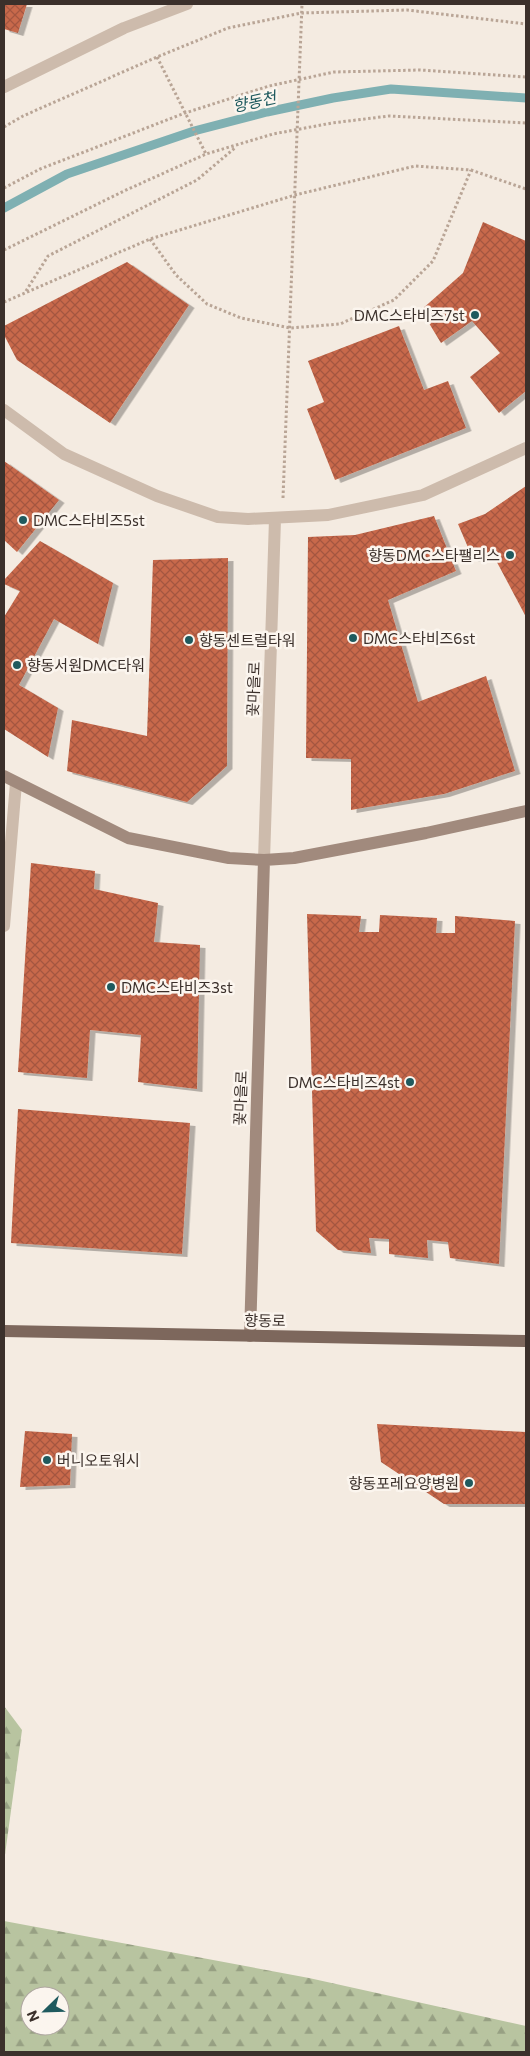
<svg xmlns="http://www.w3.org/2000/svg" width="530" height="2056" viewBox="0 0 530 2056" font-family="Commissioner,'Noto Sans KR',sans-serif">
  <defs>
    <pattern id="forest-firs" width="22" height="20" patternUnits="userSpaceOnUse" patternTransform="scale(1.25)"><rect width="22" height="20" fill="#b8c4a0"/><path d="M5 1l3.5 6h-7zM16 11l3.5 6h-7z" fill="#97a083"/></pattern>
    <pattern id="building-cross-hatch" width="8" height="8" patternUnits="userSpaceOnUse" patternTransform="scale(1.25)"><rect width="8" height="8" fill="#c8694b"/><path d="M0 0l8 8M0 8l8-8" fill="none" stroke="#a4573f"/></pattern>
    <filter id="shadow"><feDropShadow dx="5.5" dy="3" stdDeviation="0" flood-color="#0004"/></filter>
  </defs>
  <rect width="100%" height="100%" fill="#f4ebe1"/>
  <!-- forest -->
  <path fill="url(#forest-firs)" fill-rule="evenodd" d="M4,1706L22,1730L4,1862Z
    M4,1921L309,1978L526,2026V2052H4ZM30,1996H60V2026H30Z"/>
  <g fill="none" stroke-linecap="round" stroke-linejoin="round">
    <!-- stream -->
    <path stroke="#7fb0b2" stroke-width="9" d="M4,208L67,174L194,131L267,112L333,98L391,89L526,98"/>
  </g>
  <!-- building -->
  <path fill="url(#building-cross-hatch)" filter="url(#shadow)" d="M4,4H27L18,33L4,29Z
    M483,222L526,241V391L499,413L470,377L500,353L472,321L441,343L421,310L463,273Z
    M127,262L189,305L110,423L17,360L4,335V326Z
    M399,326L424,390L448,381L466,428L335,480L307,409L324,402L308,361Z
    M4,461L59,500L17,552L4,540Z
    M526,486V617L491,551L473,559L458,524L485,514Z
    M434,516L456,571L388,600L418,702L486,676L515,771L444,794L351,810V759L306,758L308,537L355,535Z
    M40,541L113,583L98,644L54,619L19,685L58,708L48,757L4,729V617L20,591L4,584V580Z
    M228,558L227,766L187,802L67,771L72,720L147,736L153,560Z
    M31,863L95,871L94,889L158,903L154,942L200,945L197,1089L138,1082L141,1035L90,1030L87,1078L18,1072Z
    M307,914L361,916L359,932H379L380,915L437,918L436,933H455V916L515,921L499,1264L450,1258L448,1242L427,1240L428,1258L389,1254V1239L369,1238L371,1253L338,1250L316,1231Z
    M18,1109L190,1123L182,1254L11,1243Z
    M377,1424L526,1432V1504H444L381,1462Z
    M25,1431L72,1434L70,1485L20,1487Z"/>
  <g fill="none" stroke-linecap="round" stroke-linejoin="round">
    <!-- path -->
    <path stroke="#b9a596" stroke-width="3" stroke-dasharray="2.5 2.5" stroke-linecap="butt" d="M157,57L206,154
      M4,127L23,116L157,57L228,28L301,13L407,10L526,24
      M4,188L40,169L185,113L269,86L334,72L420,70L526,77
      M150,239L176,275L207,304L241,318L290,328L340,324L394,300L433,261L471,170
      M4,250L124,191L206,154L273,134L332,123L389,116L526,123
      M26,291L48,256L197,180L236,147
      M4,302L150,239L295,195L415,166L471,170L526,189
      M283,498L302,4"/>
    <!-- street -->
    <path stroke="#cdbbac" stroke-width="12" d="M4,87L124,28L187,4
      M4,410L64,454L157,496L218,517L248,519L328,515L423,495L526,448
      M264,860L275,519
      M4,926L16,783"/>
    <!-- secondary -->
    <path stroke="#a18a7d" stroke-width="12" d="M4,776L128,838L229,858L264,860L294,858L426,833L526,811
      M250,1336L264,860"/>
    <!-- primary -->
    <path stroke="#7d675c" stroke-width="12" d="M4,1331L526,1341"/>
  </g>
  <!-- markers -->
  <g fill="#1f5a5e" stroke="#fbf5ee" stroke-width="2">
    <circle cx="475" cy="315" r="5"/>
    <circle cx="23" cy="520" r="5"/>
    <circle cx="510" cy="555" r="5"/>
    <circle cx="353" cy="638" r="5"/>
    <circle cx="189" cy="640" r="5"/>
    <circle cx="17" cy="665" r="5"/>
    <circle cx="111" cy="987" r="5"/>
    <circle cx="410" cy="1082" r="5"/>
    <circle cx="47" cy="1460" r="5"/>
    <circle cx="469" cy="1483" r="5"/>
  </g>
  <g text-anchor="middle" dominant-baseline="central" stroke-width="5" stroke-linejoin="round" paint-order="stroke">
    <!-- poi labels -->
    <g font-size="15" fill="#3b302b" stroke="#fbf5ee" text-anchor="start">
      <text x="465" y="315" text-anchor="end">DMC스타비즈7st</text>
      <text x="33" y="520">DMC스타비즈5st</text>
      <text x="500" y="555" text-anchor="end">향동DMC스타팰리스</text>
      <text x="363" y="638">DMC스타비즈6st</text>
      <text x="199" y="640">향동센트럴타워</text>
      <text x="27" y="665">향동서원DMC타워</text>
      <text x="121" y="987">DMC스타비즈3st</text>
      <text x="400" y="1082" text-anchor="end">DMC스타비즈4st</text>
      <text x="57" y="1460">버니오토워시</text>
      <text x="459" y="1483" text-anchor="end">향동포레요양병원</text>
    </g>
    <!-- street labels -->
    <g font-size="15" fill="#3b302b" stroke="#fbf5ee">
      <text transform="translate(253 689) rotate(-88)">꽃마을로</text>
      <text transform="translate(240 1098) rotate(-88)">꽃마을로</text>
      <text transform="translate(265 1320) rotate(1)">향동로</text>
    </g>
    <!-- water labels -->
    <g font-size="16" font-style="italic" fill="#1f5a5e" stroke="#fbf5ee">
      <text transform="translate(254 101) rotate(-13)">향동천</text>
    </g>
  </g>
  <!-- border -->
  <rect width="530" height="2056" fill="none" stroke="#3b302b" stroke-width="10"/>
  <!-- north arrow -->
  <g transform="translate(45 2011) rotate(247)"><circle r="24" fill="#fbf5ee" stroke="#aea6a0"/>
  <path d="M0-4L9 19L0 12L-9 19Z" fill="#1f5a5e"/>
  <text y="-8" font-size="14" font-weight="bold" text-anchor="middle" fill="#3b302b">N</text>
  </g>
</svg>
